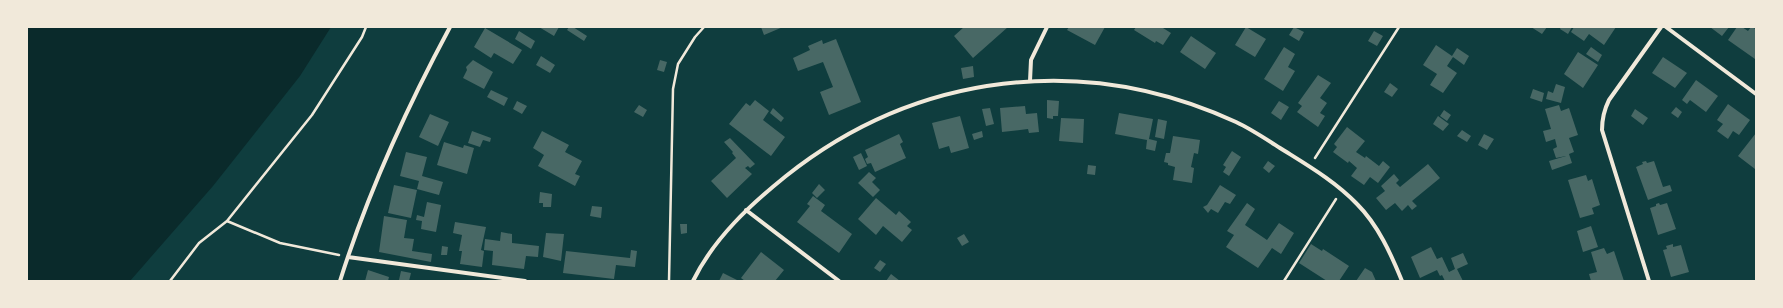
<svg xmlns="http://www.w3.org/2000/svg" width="1783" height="308" viewBox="0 0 1783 308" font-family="'PT Sans',sans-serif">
  <rect width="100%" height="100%" fill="#0f3d3e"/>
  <!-- water -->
  <path fill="#0a2a2b" d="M27,27H331L300,76L213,186L130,281H27Z"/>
  <!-- building -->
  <path fill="#486865" d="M539,27H559L554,36Z
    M569,27H573L587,36L584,41L567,30Z
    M761,27H783L764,35Z
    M964,27H1008L973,58L954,36Z
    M1069,27H1105L1095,45L1067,30Z
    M1136,27H1164L1163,28L1171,33L1163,45L1156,41L1155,43L1134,30Z
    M1246,27L1266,39L1255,57L1235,45Z
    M1294,27L1304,32L1299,41L1289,35Z
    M1531,27H1547L1542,34Z
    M1561,27H1572L1568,34L1560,29Z
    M1574,27H1616L1604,45L1589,34L1584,41L1571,32Z
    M1710,27H1729L1722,36Z
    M1737,27H1742L1748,31L1751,27L1756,29L1755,59L1728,40Z
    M485,28L522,50L513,64L494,53L491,58L474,47Z
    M519,31L535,41L531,49L515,39Z
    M1374,31L1383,36L1377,46L1368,41Z
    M1191,36L1216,53L1205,69L1180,52Z
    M836,39L861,102L829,115L820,92L833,87L823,62L798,71L793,58L810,50L808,46L822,40L823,44Z
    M1436,45L1452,56L1457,48L1469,56L1464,65L1453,57L1447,66L1457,73L1443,93L1430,85L1437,74L1423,65Z
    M1284,47L1295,54L1288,67L1295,71L1283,91L1264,79Z
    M1591,47L1602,55L1598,62L1586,54Z
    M1578,52L1598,65L1583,88L1564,74Z
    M541,56L555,65L550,73L536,65Z
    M1663,57L1687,73L1675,88L1652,73Z
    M473,60L493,72L484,89L463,78L467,70L466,67Z
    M660,60L667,62L664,72L657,70Z
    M973,66L974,77L963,79L961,68Z
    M1318,75L1331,83L1320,98L1327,103L1320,113L1325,116L1318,127L1297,112L1302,106L1298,103Z
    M1696,80L1718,96L1706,112L1690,100L1687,104L1682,100Z
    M1390,83L1398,89L1392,97L1384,92Z
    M1556,84L1565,87L1561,103L1546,99L1548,91L1553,93Z
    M1533,89L1544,93L1542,102L1530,98Z
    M491,90L508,98L504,106L487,97Z
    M755,100L769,111L763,120L785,137L771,156L729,124L746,103L750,106Z
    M1047,100L1059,101L1058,116H1053V119L1047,118Z
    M517,101L527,106L522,114L513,109Z
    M1279,101L1289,107L1281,120L1271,113Z
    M1728,104L1750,120L1739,135L1733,131L1728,139L1717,131L1723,124L1717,120Z
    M639,105L647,110L643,117L634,112Z
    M1559,105L1561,111L1569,108L1578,135L1569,138L1574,152L1569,154L1572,163L1552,170L1549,161L1566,156L1556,158L1553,149L1557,147L1555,139L1546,142L1543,131L1551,129L1545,109Z
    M1025,106L1026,114L1037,113L1039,132L1029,133L1028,129L1002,132L1000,108Z
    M1676,107L1682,112L1678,118L1671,113Z
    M773,108L784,118L781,122L770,113Z
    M990,108L994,124L986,126L982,109Z
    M1635,109L1648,118L1643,125L1631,116Z
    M1444,110L1451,115L1447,121L1440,116Z
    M1119,113L1153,119L1149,139L1157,141L1155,151L1146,149L1147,140L1115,134Z
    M430,114L449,122L438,146L419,137Z
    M960,116L969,148L951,153L949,146L939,149L932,123Z
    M1438,116L1449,124L1443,131L1433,124Z
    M1061,118L1084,119L1083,143L1059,141Z
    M1158,119L1167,121L1164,139L1155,137Z
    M1347,127L1365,141L1356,152L1365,158L1366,156L1379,166L1383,161L1390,167L1378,183L1370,177L1364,185L1351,176L1357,168L1349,161L1348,163L1333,152L1337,147L1334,144Z
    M1462,130L1471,136L1467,142L1457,136Z
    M472,131L491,138L490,142L483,140L480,147L468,143Z
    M542,131L569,145L565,152L582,161L575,174L580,176L575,186L538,166L544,155L533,148Z
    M982,131L983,137L974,140L972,134Z
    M1756,133V168L1755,169L1738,156Z
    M899,134L903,142L900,144L906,158L875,172L871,163L867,164L865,159L868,157L865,150Z
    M1484,134L1494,139L1487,150L1478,145Z
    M1173,136L1200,140L1198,154L1194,153L1191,167L1194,168L1192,183L1173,180L1175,167L1168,165V163L1164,162L1166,153H1170Z
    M730,138L755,164L750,168L748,166L745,168L752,174L727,198L711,181L736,158L732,153L733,152L724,142Z
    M444,142L463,148L464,145L474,148L467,174L437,165Z
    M1232,151L1241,157L1229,176L1223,172L1226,167L1223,165Z
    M406,152L427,157L422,176L443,182L439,195L417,189L419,181L400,176Z
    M861,153L867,166L859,170L853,157Z
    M1268,161L1275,166L1269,173L1263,168Z
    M1646,161L1647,163L1654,161L1663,187L1670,185L1672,191L1648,200L1636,167L1643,164L1642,162Z
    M1428,164L1440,178L1412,201L1417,206L1412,210L1408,205L1402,211L1395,203L1386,210L1376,198L1385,191L1381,186L1394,174L1399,180L1396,183L1400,187Z
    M1088,165L1096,166L1095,175L1087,174Z
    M869,172L876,178L872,182L880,190L873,197L858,183Z
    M1586,175L1588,181L1592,179L1600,205L1592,208L1594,214L1580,218L1568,180Z
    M819,184L825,190L817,198L812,193Z
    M394,185L417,190L411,218L388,213Z
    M1220,185L1236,195L1230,204L1225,202L1218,213L1211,209L1208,213L1203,207L1207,205Z
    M540,192L552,194L551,207H543V203H539Z
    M813,196L825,205L821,211L852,234L839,253L797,222L810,206L807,204Z
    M876,198L896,215L899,211L911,222L907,226L912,230L902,242L883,226L876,235L858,219Z
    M427,202L441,205L436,232L421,229L422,221L416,220L417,215L424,217Z
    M1247,203L1255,209L1245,225L1267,240L1279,223L1294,233L1281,254L1272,248L1258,268L1226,247L1234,235L1227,231Z
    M1659,203L1660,205L1667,203L1676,229L1658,235L1650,208L1656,206V204Z
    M592,206L602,207L601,218L590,216Z
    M384,216L407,220L404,238L414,239L412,251L432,254L431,262L379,252Z
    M455,222L486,227L481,250L484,251L482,267L460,264L462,251H459L462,235L453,233Z
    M680,224H687V233L681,234Z
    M1591,226L1598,247L1583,252L1577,231Z
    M501,232L512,234V243L539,246L538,257L526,256L524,269L492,265L493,251L484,250L485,239L500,241Z
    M546,233L564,234L561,261L543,257Z
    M964,234L969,242L962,246L957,238Z
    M1311,244L1322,251L1323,249L1349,266L1339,281H1327L1299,263Z
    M1673,244V247L1681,245L1689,272L1671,277L1663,250L1667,249L1666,246Z
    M442,246L448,247L447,255H441Z
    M1431,247L1437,259L1442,257L1449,272L1455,269L1451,258L1463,253L1468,264L1457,269L1463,281H1445L1442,275L1440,276L1437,270L1420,278L1411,257Z
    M1604,248L1607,254L1614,251L1624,281H1591L1589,274L1597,272L1591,252Z
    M631,250L637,251L635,267L616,265L614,279L563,273L566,251L630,258Z
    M761,252L784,270L775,281H745L741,278Z
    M880,260L886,264L880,272L874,268Z
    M1365,268L1372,272L1376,281H1356Z
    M368,270L389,277L388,281H365Z
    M401,271L411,273L409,281L399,280Z
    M723,273L739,281H719Z
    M891,274L900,281H886Z"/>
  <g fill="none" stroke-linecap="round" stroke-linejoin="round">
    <!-- path -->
    <path stroke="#f1e9da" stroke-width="2.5" d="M1315,158L1399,27
      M227,221L280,243L339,255
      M170,281L199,243L227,221L312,115L362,37L366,27
      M669,281L673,89L678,64L695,37L704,27
      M1284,281L1336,199"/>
    <!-- minor -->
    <path stroke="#f1e9da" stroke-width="4" d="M1666,27L1756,94
      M1030,81L1031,60L1047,27
      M746,210L839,281
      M348,257L525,281
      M340,281C368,192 406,109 450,27
      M693,281C714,238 750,205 786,176C917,72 1084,52 1236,122C1251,129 1266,139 1280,148C1307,165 1335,181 1357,204C1378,225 1391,254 1402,281
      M1649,281L1602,130C1602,119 1604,110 1609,100L1661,27"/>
  </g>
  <!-- border -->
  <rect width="1783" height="308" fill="none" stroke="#f1e9da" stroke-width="56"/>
</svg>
